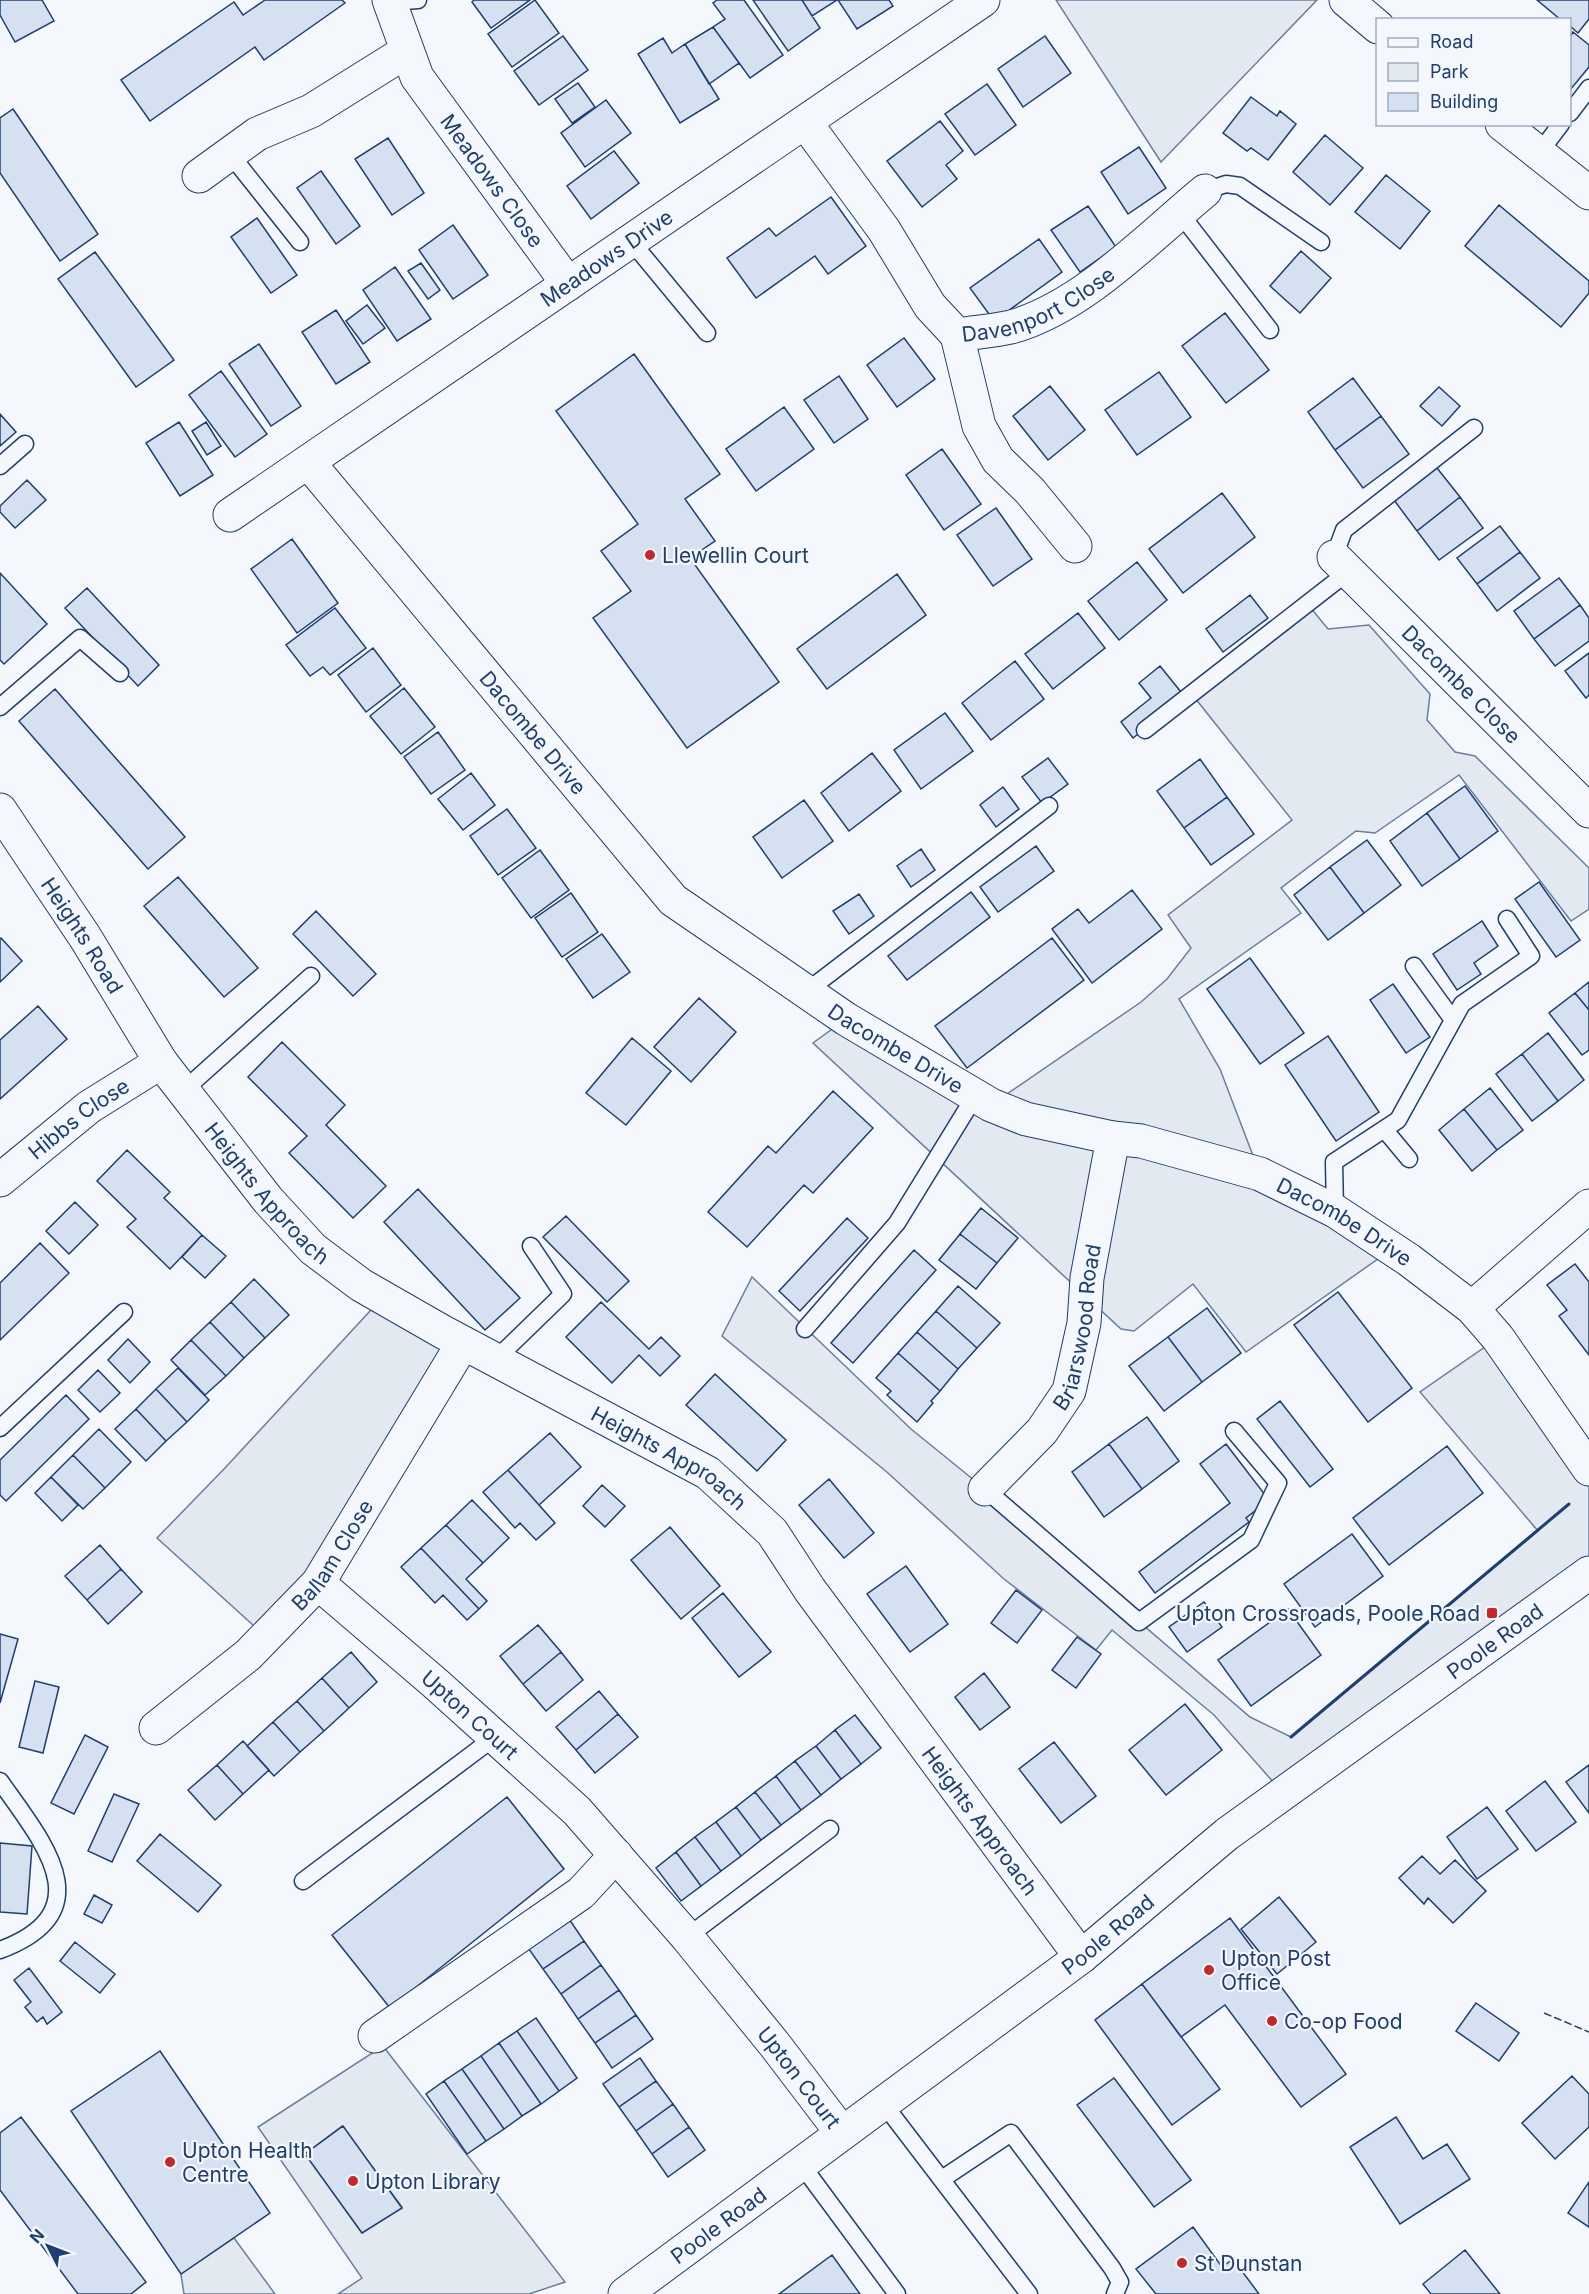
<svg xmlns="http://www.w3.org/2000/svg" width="1589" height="2294" viewBox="0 0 1589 2294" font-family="Inter,sans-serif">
  <rect width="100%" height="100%" fill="#f4f7fb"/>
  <!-- green -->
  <path fill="#e3e9f0" stroke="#687fa3" stroke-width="1.5" fill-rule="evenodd" d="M1056,0H1317L1161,162Z
    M1310,607L1328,629L1369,625L1430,694L1427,720L1455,752L1475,756L1589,868V909L1571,921L1459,775L1375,833L1356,831L1281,888L1301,913L1179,999L1220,1069L1260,1174L1392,1249L1246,1352L1193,1284L1134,1331L1121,1329L813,1043L846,1019L991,1105L1141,1002L1167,979L1191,948L1168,915L1292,820L1195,698Z
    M752,1277L911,1429L985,1489L1250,1717L1291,1737L1538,1531L1420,1392L1498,1338L1589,1446V1573L1283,1793L1214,1715L1112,1630L1096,1650L1004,1579L888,1473L722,1336Z
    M383,1297L463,1343L265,1636L157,1538L225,1468Z
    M383,2046L565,2282L529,2294H338L362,2278L258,2127ZM342,2126L402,2207L362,2233L305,2154Z
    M234,2238L275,2294H184L181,2274Z"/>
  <!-- building -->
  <path fill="#d5e0f0" stroke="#1d3f73" stroke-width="1.5" d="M0,0H42L54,21L15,42L0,15Z
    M265,0H342L345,3L264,60L255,47L150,121L121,80L234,2L243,15Z
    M474,0H530L491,28L472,2Z
    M535,0L559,33L512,67L488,34Z
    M717,0H744L783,55L750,78L713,27L725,19L713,3Z
    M753,0H802L820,28L788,51Z
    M802,0H837L812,16Z
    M838,0H889L893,6L857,29Z
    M1537,0H1589V19L1578,33L1570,26V20H1561Z
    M713,27L739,63L709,84L685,44Z
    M1573,32L1589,45V67L1570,90V37Z
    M563,36L588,70L539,105L514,71Z
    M1045,36L1071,73L1023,107L998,69Z
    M663,38L672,53L685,44L719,99L680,123L638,54Z
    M578,83L595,107L572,123L555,99Z
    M987,84L1016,125L975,155L945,114Z
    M1251,97L1277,116L1280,111L1296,124L1268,160L1251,148L1247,151L1223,133Z
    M606,100L631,133L585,167L561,133Z
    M13,109L98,234L60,261L0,173V118Z
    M940,121L963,151L946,165L957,179L922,207L887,161Z
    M1325,135L1363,168L1330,205L1293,172Z
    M388,138L424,193L392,215L355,159Z
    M1139,147L1166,188L1128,214L1101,172Z
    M614,151L639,183L591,219L567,186Z
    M321,171L360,226L336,244L297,188Z
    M1386,175L1430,211L1400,249L1355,212Z
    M831,197L866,246L828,274L815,256L756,298L727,258L769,228L776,236Z
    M1499,205L1589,281V293L1561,327L1465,246Z
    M1088,206L1116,247L1080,272L1051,230Z
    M257,218L297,275L271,293L231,237Z
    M453,225L488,275L453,299L419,250Z
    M1039,239L1062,272L994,321L970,288Z
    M1301,251L1331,278L1300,313L1270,286Z
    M95,252L174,360L136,387L58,279Z
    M421,263L440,290L428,299L408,271Z
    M395,267L431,319L397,341L363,290Z
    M367,305L385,328L363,344L346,321Z
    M336,310L370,362L336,384L302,332Z
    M1225,313L1269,370L1226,403L1182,346Z
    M904,338L935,379L897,407L867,365Z
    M259,344L301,406L271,426L229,364Z
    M634,354L720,474L685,499L715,541L690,558L779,682L687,748L593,618L631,591L601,551L638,524L556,411Z
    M221,371L267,434L235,457L189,395Z
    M1159,372L1191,417L1137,455L1105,410Z
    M839,376L868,419L834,443L804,400Z
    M1353,378L1381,416L1335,450L1308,412Z
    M1050,386L1085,430L1048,460L1013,416Z
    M1439,387L1460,406L1442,426L1420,406Z
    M784,407L814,449L756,491L726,449Z
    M0,414L16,432L0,446Z
    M1381,416L1409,454L1363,488L1335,450Z
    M179,422L213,475L180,496L146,443Z
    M206,422L221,446L207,455L192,431Z
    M942,449L981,504L944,530L906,475Z
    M1437,468L1460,497L1417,531L1394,500Z
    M27,480L46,500L15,528L0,512V506Z
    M1222,493L1255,537L1183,593L1149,549Z
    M1460,497L1483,528L1439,560L1417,531Z
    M996,508L1032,559L993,586L957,535Z
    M1500,526L1520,552L1477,584L1457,558Z
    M292,539L338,603L297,633L251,569Z
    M1520,552L1540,578L1497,611L1477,584Z
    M1137,562L1167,600L1119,640L1088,601Z
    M0,573L47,624L4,664L0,660Z
    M897,574L926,615L827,689L797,649Z
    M1559,578L1580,605L1534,639L1514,611Z
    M87,588L159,665L138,686L65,608Z
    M1250,595L1268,618L1223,652L1206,629Z
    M1580,605L1589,618V641L1555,666L1534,639Z
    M335,608L366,648L330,675L323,667L310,676L286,645Z
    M1078,613L1105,648L1053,689L1025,654Z
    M373,648L401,685L366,712L338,675Z
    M1589,653V695L1586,698L1565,671Z
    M1015,661L1044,699L991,740L962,703Z
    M1160,666L1185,697L1133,738L1121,722L1151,698L1139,683Z
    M404,688L435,727L401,754L370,716Z
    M55,689L185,837L148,869L19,721Z
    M945,713L973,751L921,789L894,750Z
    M438,732L465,770L431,794L404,757Z
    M872,753L901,791L849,831L821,793Z
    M1048,758L1068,784L1042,803L1022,777Z
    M1200,759L1227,797L1184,828L1157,791Z
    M471,773L495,805L463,830L438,799Z
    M1465,786L1498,831L1460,859L1427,813Z
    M1003,787L1019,809L996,827L980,805Z
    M1227,797L1254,834L1211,865L1184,828Z
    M804,800L833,841L782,878L753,837Z
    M507,809L536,848L498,875L470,836Z
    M1427,813L1460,859L1422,886L1390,841Z
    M1367,840L1401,885L1364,913L1330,867Z
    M1036,846L1054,871L998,912L980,887Z
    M921,849L935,870L911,887L897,866Z
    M540,850L569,890L531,918L502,878Z
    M1330,867L1364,913L1328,940L1294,895Z
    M178,877L258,968L224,997L144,906Z
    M1539,882L1580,940L1556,957L1515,899Z
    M1132,890L1162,929L1092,983L1052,929L1078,909L1089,923Z
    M971,892L990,917L907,980L888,956Z
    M571,893L598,932L562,957L535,918Z
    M859,894L874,916L849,934L833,911Z
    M316,911L376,974L353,996L293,934Z
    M1482,921L1498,946L1474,963L1481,974L1457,990L1433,954Z
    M602,934L630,972L593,998L566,959Z
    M1,938L22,961L0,982V939Z
    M1052,938L1084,980L967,1068L935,1026Z
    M1250,958L1304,1033L1260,1064L1207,989Z
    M1589,982V1010L1575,993Z
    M1393,984L1430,1037L1406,1053L1370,1000Z
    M1575,993L1589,1010V1050L1582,1055L1549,1013Z
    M699,998L736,1032L691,1082L654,1047Z
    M38,1006L67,1039L0,1099V1040Z
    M1548,1033L1584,1080L1558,1101L1522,1054Z
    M1328,1036L1379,1112L1336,1141L1285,1065Z
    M632,1038L671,1071L626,1125L586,1093Z
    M282,1042L345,1105L326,1125L386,1186L353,1218L289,1153L307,1136L248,1077Z
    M1522,1054L1558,1101L1532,1121L1496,1074Z
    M1490,1088L1523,1130L1497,1150L1464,1109Z
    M833,1091L873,1128L813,1193L804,1185L747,1247L708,1212L768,1146L776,1153Z
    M1464,1109L1497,1150L1472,1171L1439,1130Z
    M127,1150L170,1192L164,1198L202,1235L170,1269L127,1227L136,1219L97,1181Z
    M418,1189L520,1298L485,1330L384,1222Z
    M75,1202L98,1225L69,1254L46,1231Z
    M981,1208L1018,1238L997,1263L960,1234Z
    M566,1216L629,1281L607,1302L543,1237Z
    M847,1218L868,1238L800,1311L779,1291Z
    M960,1234L997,1263L976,1289L939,1260Z
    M202,1235L226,1256L205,1278L182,1257Z
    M40,1243L69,1273L0,1340V1283Z
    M914,1250L936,1270L853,1363L831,1343Z
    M1575,1264L1589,1282V1355L1559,1316L1567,1310L1547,1285Z
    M254,1279L289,1315L265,1338L231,1302Z
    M958,1286L1000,1323L977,1348L936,1311Z
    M1338,1292L1412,1388L1368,1422L1294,1325Z
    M231,1302L265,1338L244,1358L210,1322Z
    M601,1302L649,1349L661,1337L680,1356L660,1376L639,1355L612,1383L566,1337Z
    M1207,1308L1241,1353L1202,1382L1168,1337Z
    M936,1311L977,1348L958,1369L917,1332Z
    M210,1322L244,1358L226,1376L191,1340Z
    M917,1332L958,1369L940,1391L898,1353Z
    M1168,1337L1202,1382L1164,1411L1129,1366Z
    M128,1339L150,1362L130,1383L108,1360Z
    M191,1340L226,1376L205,1395L171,1360Z
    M898,1353L940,1391L931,1401L933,1403L917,1422L887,1395L891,1391L876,1378Z
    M178,1368L209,1400L187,1422L156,1389Z
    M98,1370L120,1393L100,1412L78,1390Z
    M715,1374L786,1440L757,1471L686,1405Z
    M156,1389L187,1422L166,1441L136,1409Z
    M66,1395L89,1419L6,1501L0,1495V1460Z
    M1280,1401L1333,1469L1310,1487L1257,1419Z
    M136,1409L166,1441L146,1461L115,1429Z
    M1147,1417L1179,1461L1142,1489L1109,1444Z
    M99,1429L131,1462L105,1488L73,1455Z
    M550,1433L581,1467L539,1505L508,1470Z
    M1109,1444L1142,1489L1104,1517L1072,1472Z
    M1226,1444L1269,1500L1246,1518L1249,1522L1155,1593L1139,1572L1230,1503L1200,1464Z
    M1447,1446L1483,1493L1389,1565L1353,1518Z
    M73,1455L105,1488L83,1509L51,1477Z
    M508,1470L555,1523L536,1540L520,1523L515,1528L483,1492Z
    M51,1477L78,1505L62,1521L35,1493Z
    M829,1479L874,1533L844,1558L799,1505Z
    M602,1485L625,1506L605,1527L583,1506Z
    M472,1500L509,1538L483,1563L446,1525Z
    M446,1525L483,1563L466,1579L487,1601L479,1609L421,1548Z
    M670,1527L720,1586L681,1619L631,1560Z
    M1352,1534L1383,1576L1315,1627L1284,1584Z
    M100,1545L121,1569L87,1600L65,1576Z
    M421,1548L479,1609L467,1620L443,1595L435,1603L401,1567Z
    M906,1566L948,1624L910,1652L867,1594Z
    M121,1569L142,1592L108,1624L87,1600Z
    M1016,1590L1042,1610L1017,1643L991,1623Z
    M723,1593L771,1652L739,1677L692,1618Z
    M1204,1602L1222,1627L1187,1652L1169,1627Z
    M1288,1609L1321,1655L1251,1706L1218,1660Z
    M538,1625L561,1652L523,1684L500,1656Z
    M0,1634L18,1639L0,1703Z
    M1077,1637L1101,1654L1076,1688L1052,1670Z
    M351,1652L377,1682L349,1708L322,1678Z
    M561,1652L583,1680L546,1711L523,1684Z
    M984,1673L1010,1707L980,1730L955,1697Z
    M322,1678L349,1708L324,1731L297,1701Z
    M35,1681L59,1687L43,1753L19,1747Z
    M599,1691L618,1714L576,1750L556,1727Z
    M297,1701L324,1731L300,1752L273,1722Z
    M1185,1704L1222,1750L1166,1795L1129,1750Z
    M618,1714L638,1737L595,1773L576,1750Z
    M855,1715L881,1748L861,1764L835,1730Z
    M273,1722L300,1752L274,1776L247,1746Z
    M835,1730L861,1764L841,1779L816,1746Z
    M85,1735L108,1747L74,1814L51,1803Z
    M243,1741L269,1770L243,1794L217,1765Z
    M1054,1742L1096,1796L1061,1823L1019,1769Z
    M816,1746L841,1779L821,1795L795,1761Z
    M795,1761L821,1795L801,1810L776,1776Z
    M217,1765L243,1794L215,1820L188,1790Z
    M1589,1765V1813L1566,1782Z
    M776,1776L801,1810L781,1825L755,1792Z
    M1545,1781L1576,1822L1536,1851L1506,1811Z
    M755,1792L781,1825L761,1840L736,1807Z
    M114,1794L139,1804L112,1862L88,1851Z
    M507,1797L564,1869L390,2008L332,1935Z
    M736,1807L761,1840L741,1856L716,1822Z
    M1487,1807L1518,1849L1477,1879L1447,1837Z
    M716,1822L741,1856L721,1871L695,1837Z
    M160,1834L221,1885L198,1912L137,1861Z
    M695,1837L721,1871L701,1886L676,1852Z
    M0,1843L32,1846L27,1914L0,1912Z
    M676,1852L701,1886L681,1901L656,1868Z
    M1422,1856L1440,1874L1455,1860L1486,1891L1453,1923L1428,1898L1424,1904L1399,1878Z
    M94,1895L112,1905L102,1923L84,1914Z
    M1279,1897L1316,1942L1277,1974L1241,1929Z
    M567,1916L584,1941L543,1969L526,1945Z
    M1230,1918L1346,2074L1301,2107L1225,2005L1181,2037L1142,1984Z
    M584,1941L601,1965L561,1994L543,1969Z
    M75,1942L115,1974L100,1993L60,1961Z
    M601,1965L619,1990L578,2019L561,1994Z
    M29,1968L62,2012L47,2024L43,2017L37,2022L25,2007L31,2002L14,1980Z
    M1142,1984L1220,2089L1172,2125L1095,2020Z
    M619,1990L636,2015L595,2043L578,2019Z
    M1476,2003L1519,2033L1499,2061L1456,2031Z
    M636,2015L653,2039L612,2068L595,2043Z
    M536,2018L577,2078L559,2091L517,2031Z
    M517,2031L559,2091L541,2104L499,2043Z
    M499,2043L541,2104L522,2116L481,2056Z
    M160,2051L270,2213L181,2274L71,2111Z
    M481,2056L522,2116L504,2129L462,2069Z
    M640,2058L656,2081L619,2107L603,2084Z
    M462,2069L504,2129L486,2141L444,2081Z
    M1572,2076L1589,2094V2127L1555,2159L1522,2123Z
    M1114,2078L1191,2180L1154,2207L1077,2105Z
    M444,2081L486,2141L467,2154L426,2094Z
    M656,2081L673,2104L636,2131L619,2107Z
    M673,2104L689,2127L652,2154L636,2131Z
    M21,2117L146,2282L131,2294H78L0,2190V2133Z
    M1396,2117L1423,2159L1447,2144L1470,2179L1400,2224L1350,2147Z
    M343,2126L402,2208L362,2233L305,2154Z
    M689,2127L705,2150L668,2177L652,2154Z
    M1589,2182V2227L1568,2213Z
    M1193,2227L1222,2267L1233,2259L1259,2294H1156L1136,2269Z
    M1465,2250L1500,2294H1431L1423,2284Z
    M832,2255L860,2294H779Z"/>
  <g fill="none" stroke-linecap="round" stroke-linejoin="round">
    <!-- lane casing -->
    <g stroke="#1d3f73" stroke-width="19">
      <path id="lane" d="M389,2L418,0
        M1570,113L1589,88
        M1539,153L1561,124
        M230,154L300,242
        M1205,191L1226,184L1240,186L1321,242
        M1179,212L1270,330
        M631,241L707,333
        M0,466L25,444
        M1334,557L1344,530L1474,428
        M0,707L80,638L120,673
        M1145,730L1348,572
        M1414,966L1453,1020
        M807,991L1049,806
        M183,1091L311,976
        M1384,1129L1409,1159
        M1335,1211L1334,1162L1398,1120L1462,1004L1531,956L1507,919
        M805,1329L897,1223L975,1096
        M495,1360L563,1294L531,1246
        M0,1428L124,1312
        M985,1489L1139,1622L1251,1540L1278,1483L1234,1431
        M0,1781C41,1840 105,1911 0,1950
        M303,1881L495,1737
        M687,1937L830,1829
        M883,2103L1029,2294
        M801,2164L897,2294
        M942,2179L1011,2133L1112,2268L1120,2282L1115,2294"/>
    </g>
    <!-- street casing -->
    <g stroke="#1d3f73" stroke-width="35">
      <g id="street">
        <path id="s1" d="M389,0L417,77L568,284"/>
        <path d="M1346,0L1378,27"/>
        <path id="s2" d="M805,122L884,230L930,306L957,335C975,332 994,331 1011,327C1083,307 1148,238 1205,191"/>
        <path d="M1502,124L1589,193"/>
        <path d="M199,176L257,134L311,111L407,51"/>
        <path d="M957,335L979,426L998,460L1030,491L1075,546"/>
        <path id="s3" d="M308,462L673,900L846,1019L991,1105L1026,1119L1113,1138L1141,1141L1260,1174L1335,1211L1409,1260L1472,1308L1498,1338L1589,1469"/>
        <path id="s4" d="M230,515L983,0"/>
        <path id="s5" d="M1334,557L1589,811"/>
        <path id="s6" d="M0,810L85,937L161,1062L268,1200L313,1249L361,1285L443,1332L708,1473L772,1532L810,1590L1081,1957"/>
        <path id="s7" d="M0,1180L89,1107L161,1062"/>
        <path d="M1472,1308L1589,1206"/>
        <path id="s8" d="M985,1489L1042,1431L1069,1391L1084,1323L1087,1278L1113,1138"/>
        <path id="s9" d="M318,1583L435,1683L577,1811L687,1937L775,2045L842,2133"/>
        <path id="s10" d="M156,1728L248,1655L318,1583L463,1343"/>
        <path d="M375,2036L581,1893L616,1855"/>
      </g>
    </g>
    <!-- secondary casing -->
    <g stroke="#1d3f73" stroke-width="35">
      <g id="secondary">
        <path id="s11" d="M625,2294L1081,1957L1227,1834L1589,1573"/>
      </g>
    </g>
    <!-- lane -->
    <use href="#lane" stroke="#f4f7fb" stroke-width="16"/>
    <!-- street -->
    <use href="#street" stroke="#f4f7fb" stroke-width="33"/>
    <!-- secondary -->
    <use href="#secondary" stroke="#f4f7fb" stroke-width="33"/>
    <!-- fence -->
    <path stroke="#1d3f73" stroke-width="1.5" stroke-dasharray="8 3" stroke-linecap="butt" d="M1544,2013L1589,2032"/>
    <!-- wall -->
    <path stroke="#1d3f73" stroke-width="3" d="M1291,1737L1569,1504"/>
  </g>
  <!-- markers -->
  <g fill="#c62828" stroke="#f4f7fb" stroke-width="2">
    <circle cx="650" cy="555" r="6"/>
    <rect x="1486" y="1607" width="12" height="12" rx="3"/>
    <circle cx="1209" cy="1970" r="6"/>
    <circle cx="1272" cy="2021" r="6"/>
    <circle cx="170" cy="2162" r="6"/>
    <circle cx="353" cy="2181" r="6"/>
    <circle cx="1182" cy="2263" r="6"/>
  </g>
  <g text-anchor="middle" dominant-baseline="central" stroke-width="4.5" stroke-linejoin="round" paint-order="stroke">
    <!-- street labels -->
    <g font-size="21" fill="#1d3f73" stroke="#f4f7fb">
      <text stroke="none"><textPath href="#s1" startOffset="210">Meadows Close</textPath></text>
      <text stroke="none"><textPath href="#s4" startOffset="456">Meadows Drive</textPath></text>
      <text stroke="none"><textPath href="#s2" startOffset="350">Davenport Close</textPath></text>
      <text stroke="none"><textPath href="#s5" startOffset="180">Dacombe Close</textPath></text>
      <text stroke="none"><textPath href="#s3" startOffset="352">Dacombe Drive</textPath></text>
      <text stroke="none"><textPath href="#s6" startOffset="150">Heights Road</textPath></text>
      <text stroke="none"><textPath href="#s3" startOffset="838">Dacombe Drive</textPath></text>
      <text stroke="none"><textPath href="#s7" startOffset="100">Hibbs Close</textPath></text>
      <text stroke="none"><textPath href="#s6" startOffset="468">Heights Approach</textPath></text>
      <text stroke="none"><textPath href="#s3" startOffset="1324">Dacombe Drive</textPath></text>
      <text stroke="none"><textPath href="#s8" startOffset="194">Briarswood Road</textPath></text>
      <text stroke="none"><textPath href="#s6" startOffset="954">Heights Approach</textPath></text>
      <text stroke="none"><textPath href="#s10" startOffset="249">Ballam Close</textPath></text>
      <text stroke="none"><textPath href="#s11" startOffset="1088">Poole Road</textPath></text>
      <text stroke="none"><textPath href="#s9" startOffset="201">Upton Court</textPath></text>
      <text stroke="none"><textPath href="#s6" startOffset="1438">Heights Approach</textPath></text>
      <text stroke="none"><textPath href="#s11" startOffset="602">Poole Road</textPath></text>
      <text stroke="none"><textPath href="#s9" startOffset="692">Upton Court</textPath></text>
      <text stroke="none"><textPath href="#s11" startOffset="116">Poole Road</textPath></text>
    </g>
    <!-- poi labels -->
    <g font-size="21" fill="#1d3f73" stroke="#f4f7fb" text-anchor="start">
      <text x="662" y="555">Llewellin Court</text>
      <text x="1480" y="1613" text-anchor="end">Upton Crossroads, Poole Road</text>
      <text x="1221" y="1958">Upton Post<tspan x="1221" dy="24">Office</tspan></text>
      <text x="1284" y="2021">Co-op Food</text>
      <text x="182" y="2150">Upton Health<tspan x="182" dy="24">Centre</tspan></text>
      <text x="365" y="2181">Upton Library</text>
      <text x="1194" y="2263">St Dunstan</text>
    </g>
  </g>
  <!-- legend -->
  <rect x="1376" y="18" width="195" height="108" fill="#f4f7fb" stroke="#9eadc5" stroke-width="1.5"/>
  <rect x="1388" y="38" width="30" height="9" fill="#f4f7fb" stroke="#9eadc5" stroke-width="1.5"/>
  <text x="1430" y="48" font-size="18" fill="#1d3f73">Road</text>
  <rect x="1388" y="63" width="30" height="18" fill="#e3e9f0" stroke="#9eadc5" stroke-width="1.5"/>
  <text x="1430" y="78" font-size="18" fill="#1d3f73">Park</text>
  <rect x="1388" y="93" width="30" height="18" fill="#d5e0f0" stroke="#9eadc5" stroke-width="1.5"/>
  <text x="1430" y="108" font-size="18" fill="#1d3f73">Building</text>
  <!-- north arrow -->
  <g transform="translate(48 2246) rotate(312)" stroke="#f4f7fb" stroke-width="4.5" paint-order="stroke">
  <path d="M0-4.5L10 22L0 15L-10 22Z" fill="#1d3f73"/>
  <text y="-9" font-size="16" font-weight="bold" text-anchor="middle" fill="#1d3f73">N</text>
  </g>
</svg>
